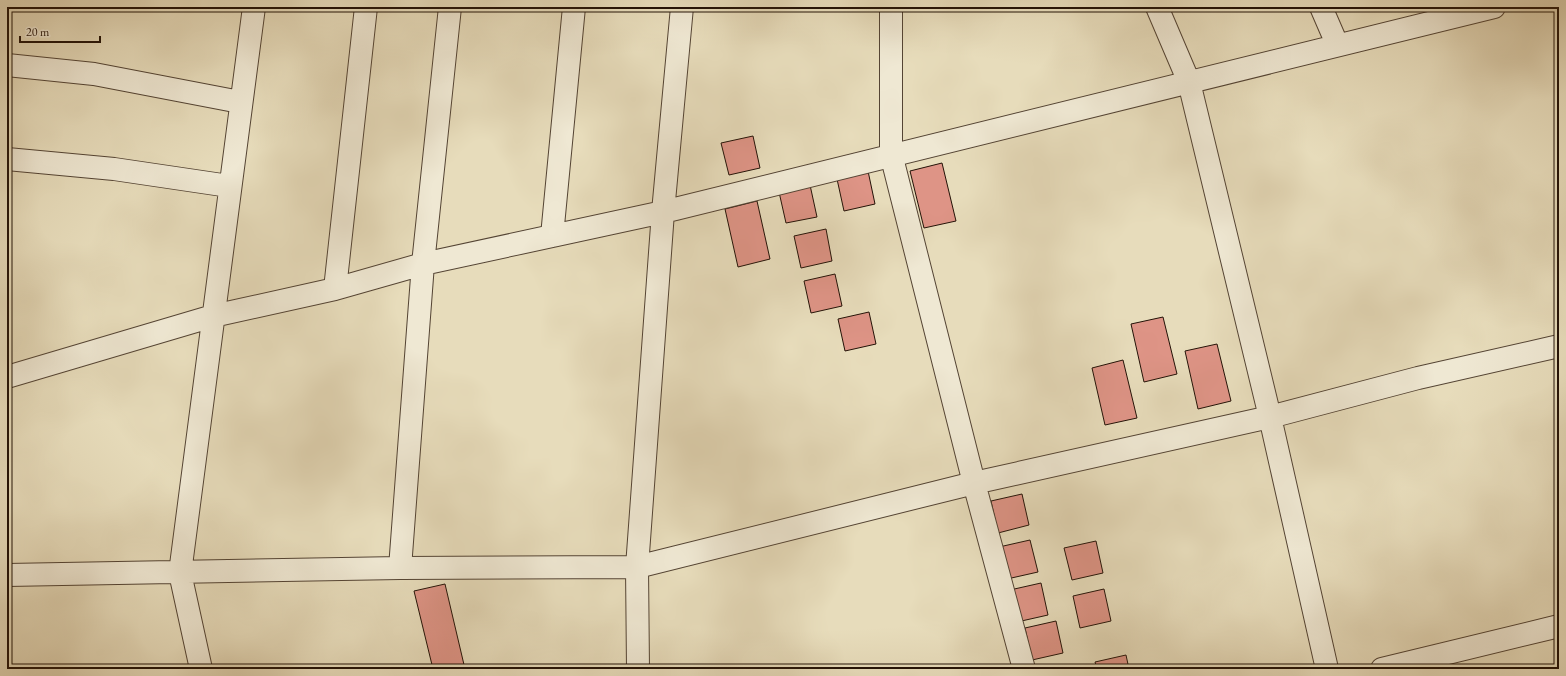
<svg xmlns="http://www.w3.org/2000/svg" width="1566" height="676" viewBox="0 0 1566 676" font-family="'EB Garamond',serif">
  <rect width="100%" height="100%" fill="#e7dcbb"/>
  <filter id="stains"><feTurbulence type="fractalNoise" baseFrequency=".005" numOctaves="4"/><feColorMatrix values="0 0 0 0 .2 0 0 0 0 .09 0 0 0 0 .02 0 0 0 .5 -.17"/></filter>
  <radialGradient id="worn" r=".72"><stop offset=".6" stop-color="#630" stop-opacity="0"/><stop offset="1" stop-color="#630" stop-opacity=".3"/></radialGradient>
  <!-- building -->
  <path fill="#de9486" stroke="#231207" d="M753,136L760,168L729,175L721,143Z
    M942,163L956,221L924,228L910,171Z
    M868,171L875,204L844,211L837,179Z
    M810,185L817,217L786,223L779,192Z
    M757,201L770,259L738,267L725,209Z
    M826,229L832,261L801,268L794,236Z
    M835,274L842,306L811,313L804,281Z
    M869,312L876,344L845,351L838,319Z
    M1163,317L1177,374L1144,382L1131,324Z
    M1217,344L1231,401L1198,409L1185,351Z
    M1123,360L1137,418L1105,425L1092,368Z
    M1022,494L1029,525L998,533L991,501Z
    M1030,540L1038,572L1007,579L999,547Z
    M1096,541L1103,573L1072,580L1064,548Z
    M1041,583L1048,615L1017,622L1010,590Z
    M445,584L465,669H433L414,591Z
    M1104,589L1111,621L1080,628L1073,596Z
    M1056,621L1063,653L1032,660L1025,628Z
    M1126,655L1129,669H1097L1095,662Z"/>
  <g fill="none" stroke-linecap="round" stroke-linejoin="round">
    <!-- street casing -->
    <g stroke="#544434" stroke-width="24">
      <path id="street" d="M891,7V154L974,483L1024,669
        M1157,7L1189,82L1270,417L1327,669
        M1321,7L1337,44
        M7,65L94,74L240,102
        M7,159L114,169L229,186
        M552,236L574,7
        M335,289L366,7
        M7,377L213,316L335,289L423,264L663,212L1494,7
        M400,568L423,264L450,7
        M7,575L400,568L637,567L974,483L1270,417L1418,378L1559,346
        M201,669L180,573L254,7
        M638,669L637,567L663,212L682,7
        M1382,669L1559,626"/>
    </g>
    <!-- street -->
    <use href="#street" stroke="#efe8d3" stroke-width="22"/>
  </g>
  <!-- margin -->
  <rect width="1566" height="676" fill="none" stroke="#e7dcbb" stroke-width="24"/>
  <rect x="8" y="8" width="1550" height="660" fill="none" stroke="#231207" stroke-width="2"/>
  <rect x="12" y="12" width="1542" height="652" fill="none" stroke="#231207"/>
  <!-- scale -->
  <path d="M20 36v6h80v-6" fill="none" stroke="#231207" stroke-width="2"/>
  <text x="26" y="36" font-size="12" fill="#231207" stroke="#efe8d3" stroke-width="3" paint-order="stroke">20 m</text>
  <rect width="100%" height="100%" filter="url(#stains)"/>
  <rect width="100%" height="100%" fill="url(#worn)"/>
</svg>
